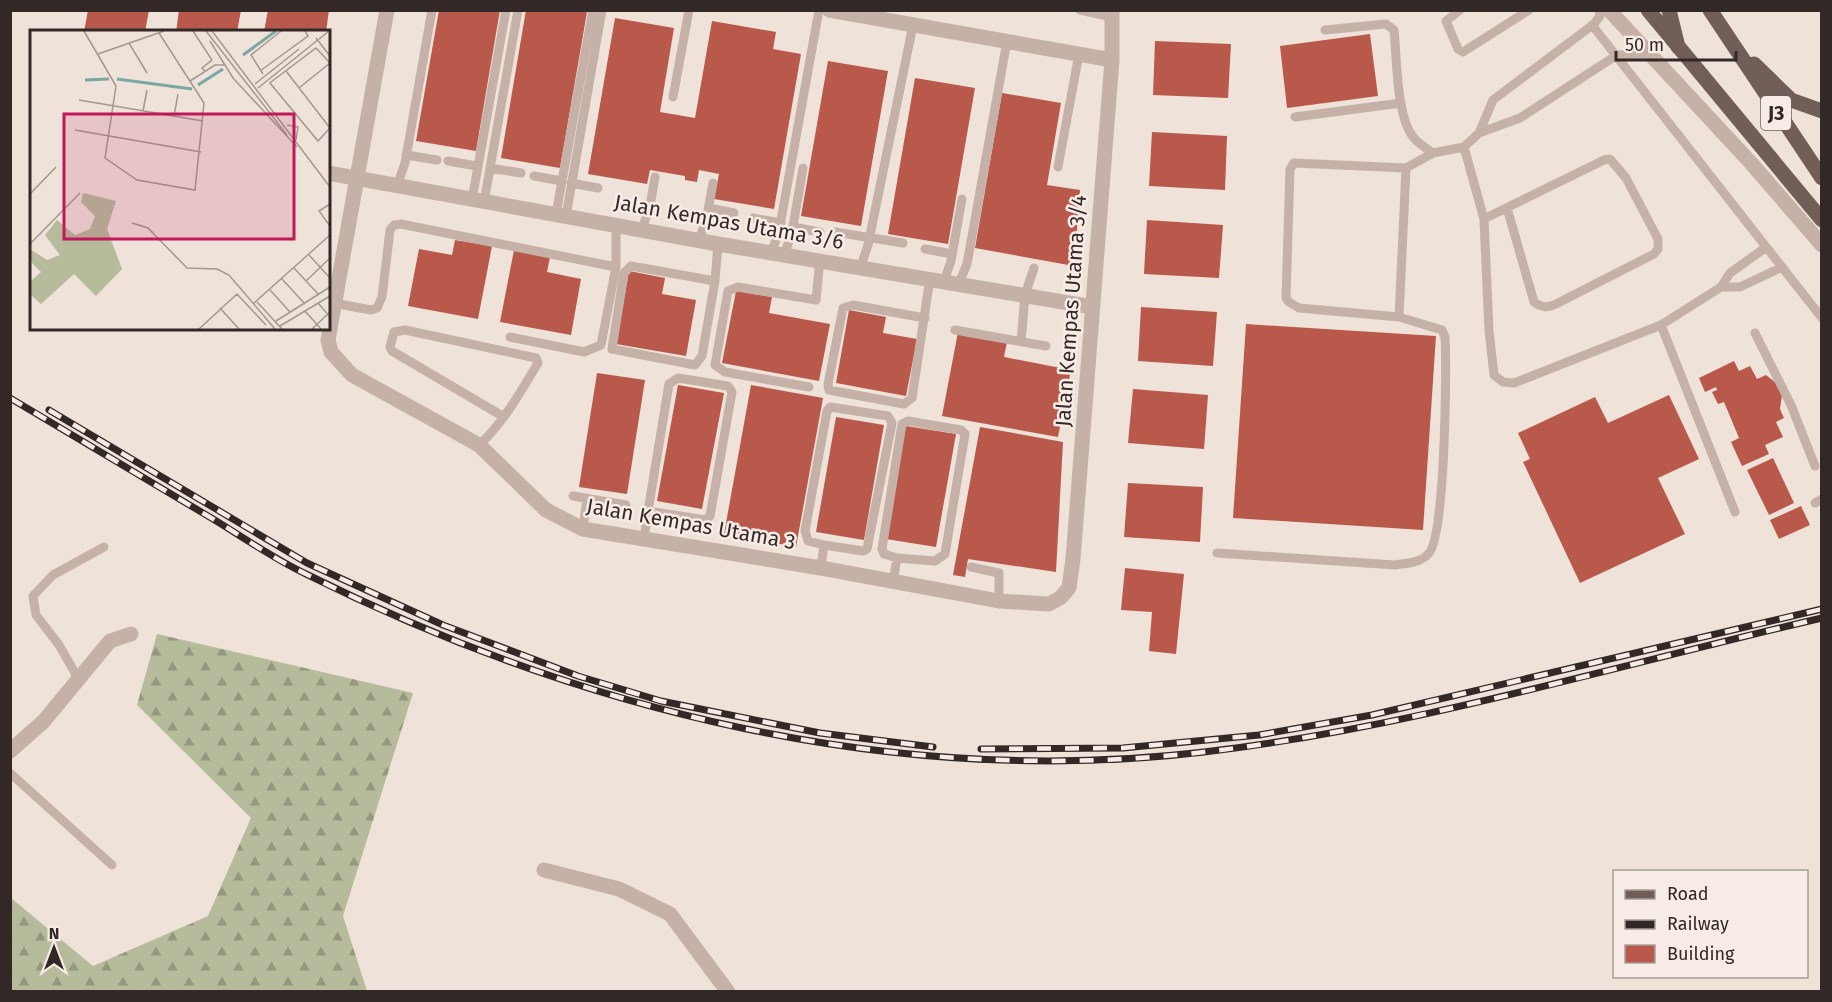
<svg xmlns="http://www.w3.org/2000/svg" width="1832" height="1002" viewBox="0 0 1832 1002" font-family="'Fira Sans',sans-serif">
  <defs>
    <pattern id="forest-firs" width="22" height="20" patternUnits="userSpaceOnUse" patternTransform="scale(1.5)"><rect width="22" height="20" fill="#b5bb9b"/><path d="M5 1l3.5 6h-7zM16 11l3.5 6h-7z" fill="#94987e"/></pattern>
  </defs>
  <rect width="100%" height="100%" fill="#eee2d9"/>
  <!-- forest -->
  <path fill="url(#forest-firs)" d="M157,634L413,693L343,916L367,991H11V898L93,966L208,916L251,818L137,705Z"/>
  <!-- building -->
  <path fill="#b9594c" d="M88,10H149L145,32H84Z
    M179,10H241L237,32H176Z
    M268,10H329L326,32H264Z
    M439,10H500L476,151L416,141Z
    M526,10L587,12L560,168L501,158Z
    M615,18L674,28L660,112L695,118L712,21L776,32L773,49L801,54L774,209L714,199L719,174L699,170L697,182L685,180V176L650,170L647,184L588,174Z
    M1370,34L1378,96L1287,108L1280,46Z
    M1155,41L1231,44L1228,98L1153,95Z
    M828,61L888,71L861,226L801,216Z
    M915,78L975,88L948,244L888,234Z
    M1002,93L1061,103L1047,185L1080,190L1074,266L975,248Z
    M1152,132L1227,136L1225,190L1149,186Z
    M1147,220L1223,225L1219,278L1144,274Z
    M455,240L492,246L478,319L408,306L419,249L452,255Z
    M514,250L550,257L547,272L581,279L571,335L500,322Z
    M629,271L665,278L662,294L696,300L686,356L616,344Z
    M736,291L772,297L769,313L830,324L819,381L722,363Z
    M1141,307L1217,312L1213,366L1138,361Z
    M849,310L886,317L883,333L917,339L906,396L836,383Z
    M1246,324L1436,336L1423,530L1233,518Z
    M958,332L1007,342L1004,357L1071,370L1058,437L942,416Z
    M1734,361L1739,371L1750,366L1757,379L1766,375L1776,383L1782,395L1780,409L1784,418L1776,422L1783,437L1765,445L1769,454L1742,466L1731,442L1739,438L1724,402L1718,404L1712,392L1717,390L1716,387L1705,392L1699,378Z
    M597,373L645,380L627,494L579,487Z
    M678,385L724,393L702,509L657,501Z
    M751,385L823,398L796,547L724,534Z
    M1133,389L1208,395L1204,449L1128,443Z
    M1669,395L1699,459L1658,478L1685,534L1580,583L1523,462L1530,459L1518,433L1595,397L1608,423Z
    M836,417L884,425L864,540L816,532Z
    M906,426L956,434L936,547L886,539Z
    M980,427L1063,442L1056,572L968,559L965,577L953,575Z
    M1773,458L1794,503L1769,515L1747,470Z
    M1128,483L1203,487L1200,542L1124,537Z
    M1801,506L1810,525L1779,539L1770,520Z
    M1125,568L1184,574L1176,654L1149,651L1152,612L1121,610Z"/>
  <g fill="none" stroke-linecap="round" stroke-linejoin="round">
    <!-- lane -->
    <path stroke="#c5b1a7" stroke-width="9" d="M1080,10L1112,17
      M1460,10L1446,21L1458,49L1463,52L1529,10
      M1592,25L1822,318
      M1325,30L1386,24L1394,30C1397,58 1396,117 1414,138C1419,144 1426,148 1433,153
      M673,97L689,10
      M1295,117L1401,103
      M1479,133L1493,100L1594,24L1600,16L1599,10
      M1464,147L1484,219L1489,331L1494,375L1503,382L1514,383L1661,325L1721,287L1730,273L1765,248
      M406,155L437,160
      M448,161L477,166
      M1058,167L1079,54
      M490,168L521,173
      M1406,168L1433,153L1464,147L1479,133L1520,118L1617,55L1651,54
      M534,176L562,181
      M571,183L598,188
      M397,186L405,163L432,10
      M472,200L506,10
      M484,202L518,10
      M709,208L734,213
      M556,214L593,10
      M566,216L602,10
      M753,218L781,223
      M1484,219L1604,160L1610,159L1626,178L1658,239V249L1654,254L1556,304C1547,308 1542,308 1534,302L1507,208
      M793,227L820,232
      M642,229L650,206L655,177
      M835,232L903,243
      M700,238L707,216L713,183
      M925,249L952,254
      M772,251L779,231L819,10
      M785,253L792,232L803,168
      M861,266L868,245L913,25
      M715,281L631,266L624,273L612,349L695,365L702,356L715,281L718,244
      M944,281L951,261L962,199
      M959,283L967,264L1007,41
      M1721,287H1740L1782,267
      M333,303L371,310L377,308L382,297L390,230L394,225L401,224L616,267
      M925,318L853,305L843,308L828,384L829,390L904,404L912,398L930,278
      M1661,325L1735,512
      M955,330L1046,346
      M1755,333L1791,405L1815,466
      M510,337L584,352L601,345L616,267V224
      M1021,342L1025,295L1034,268
      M809,387L725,372L715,365L728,291L738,287L816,300L820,259
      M479,445C504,422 521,391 538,363L536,358L405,330L394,332L390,347L392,351L504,417
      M573,496L626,505
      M1815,503L1822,499
      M583,529L587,498
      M644,539L648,511L706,520L710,516L732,392L728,386L678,378L669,384L648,511
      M1217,553L1395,565C1407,563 1421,563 1429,553C1445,535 1447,369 1445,337L1442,330L1399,317L1299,308L1289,302L1286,298L1290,169L1294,163L1406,168L1399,317
      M971,567L999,573V601
      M821,568L824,545L863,551L867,549L892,423L888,416L830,407L827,411L805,531L808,541L824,545
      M893,582L897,558L935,561L945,554L965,434L961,430L908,421L902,424L882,549L884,554L897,558
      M78,678L59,645L36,615L33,596L53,575L104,547
      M10,773L112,865"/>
    <!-- street -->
    <path stroke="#c5b1a7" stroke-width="15" d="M387,10L328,340L331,352L352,375L479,445L546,510L583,529L821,568L999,601L1049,604L1060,598L1069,588L1073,559L1112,60V10
      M829,10L1112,60
      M1609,10L1751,163L1822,245
      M328,173L718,244L1093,307
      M10,751L43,722L110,641L131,634
      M544,870L619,889L670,914L728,992"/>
    <!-- primary -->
    <path stroke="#725e59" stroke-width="15" d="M1648,10L1822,220
      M1669,10L1678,47
      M1710,10L1822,178
      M1754,64L1791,100L1822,111"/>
    <!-- rail casing -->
    <g stroke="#322927" stroke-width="7">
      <path id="rail" d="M10,398C76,437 142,477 208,516C240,535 272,558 306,574C583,712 895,788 1204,752C1411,728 1618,665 1822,618
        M49,410L307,563L443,625L578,676L661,701L820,733L933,747
        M981,749L1123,748L1259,735L1372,715L1822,609"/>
    </g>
    <!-- rail -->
    <use href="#rail" stroke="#f7ece5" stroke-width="4.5" stroke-dasharray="14" stroke-linecap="butt"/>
  </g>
  <g text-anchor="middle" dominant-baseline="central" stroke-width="5" stroke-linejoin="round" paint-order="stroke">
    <!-- shield labels -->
    <rect fill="#f7ece5" stroke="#6d6460" stroke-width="1.5" x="1761" y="96" width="30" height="34" rx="4.5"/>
    <g font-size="20" font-weight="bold" fill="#322927">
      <text x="1776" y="113">J3</text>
    </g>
    <!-- street labels -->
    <g font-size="21" fill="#322927" stroke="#f7ece5">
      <text transform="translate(729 222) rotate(10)">Jalan Kempas Utama 3/6</text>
      <text transform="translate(1071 311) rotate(-86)">Jalan Kempas Utama 3/4</text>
      <text transform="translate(691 524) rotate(10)">Jalan Kempas Utama 3</text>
    </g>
  </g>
  <!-- overview -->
  <g transform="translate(30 30)">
    <rect width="300" height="300" fill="#eee2d9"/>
    <path d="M53,163L86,171L77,199L92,239L66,266L44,244L11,274L0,264V252L11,242L0,231V219L17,230L30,225L15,205L27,190L45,205L60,199L65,186L51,172Z" fill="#b5bb9b"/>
    <path fill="none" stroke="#7ba8a4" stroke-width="3" d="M213,25L246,1M87,49L162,59M55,50L79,49M168,55L193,39"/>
    <path fill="none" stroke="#a39892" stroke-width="1.5" d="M54,1L86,56L75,128L107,150L165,160L174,73L129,3M163,1L182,30L172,38L175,41M176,1L257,105M182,1L300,157M286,8L300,26M180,11L203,48L267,117M99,13L117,43M68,24L134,1M230,41L278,6L275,1M256,41L300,98L288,111L240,53L241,52L286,18L300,33M233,44L221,25L251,1M160,51L185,35H194M225,54L269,19M228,58L299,1M269,58L300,33M49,70L173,91M113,81L117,60M144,86L148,64M257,95L268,97L266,110M45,100L171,122M1,163L26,137M300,174L289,181L300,196M102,193L118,198L157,238L187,239L199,245L245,299M0,214L50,163M279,225L300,248M264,238L289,265M252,249L275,274M276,251L300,228M240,260L260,282M227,272L252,299M288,273L300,287M223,274L300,205M190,278L209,299M275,281L291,299M246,291L300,257M250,296L300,266M169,299L207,264L236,295M282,299L300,282"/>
    <path fill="#c2185b" fill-opacity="0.15" stroke="#c2185b" stroke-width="3" d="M34,84H264V209H34Z"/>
    <rect width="300" height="300" fill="none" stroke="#322927" stroke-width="3"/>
  </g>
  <!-- border -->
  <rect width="1832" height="1002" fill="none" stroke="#322927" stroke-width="24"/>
  <!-- legend -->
  <rect x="1613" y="870" width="195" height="108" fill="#f7ece5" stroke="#a89e99" stroke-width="1.5"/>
  <rect x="1625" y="890" width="30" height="9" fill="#725e59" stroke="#a89e99" stroke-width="1.5"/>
  <text x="1667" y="900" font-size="18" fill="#322927">Road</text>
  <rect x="1625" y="920" width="30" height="9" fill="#322927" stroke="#a89e99" stroke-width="1.5"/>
  <text x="1667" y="930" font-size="18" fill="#322927">Railway</text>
  <rect x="1625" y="945" width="30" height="18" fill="#b9594c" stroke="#a89e99" stroke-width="1.5"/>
  <text x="1667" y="960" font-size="18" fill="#322927">Building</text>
  <!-- north arrow -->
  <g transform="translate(54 948)" stroke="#f7ece5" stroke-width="4.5" paint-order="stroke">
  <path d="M0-4.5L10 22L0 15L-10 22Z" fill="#322927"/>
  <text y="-9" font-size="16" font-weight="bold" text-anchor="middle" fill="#322927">N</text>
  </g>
  <!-- scale -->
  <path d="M1616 51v9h120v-9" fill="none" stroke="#322927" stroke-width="3"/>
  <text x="1625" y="51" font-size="18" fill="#322927" stroke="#f7ece5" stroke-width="4.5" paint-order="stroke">50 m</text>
</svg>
